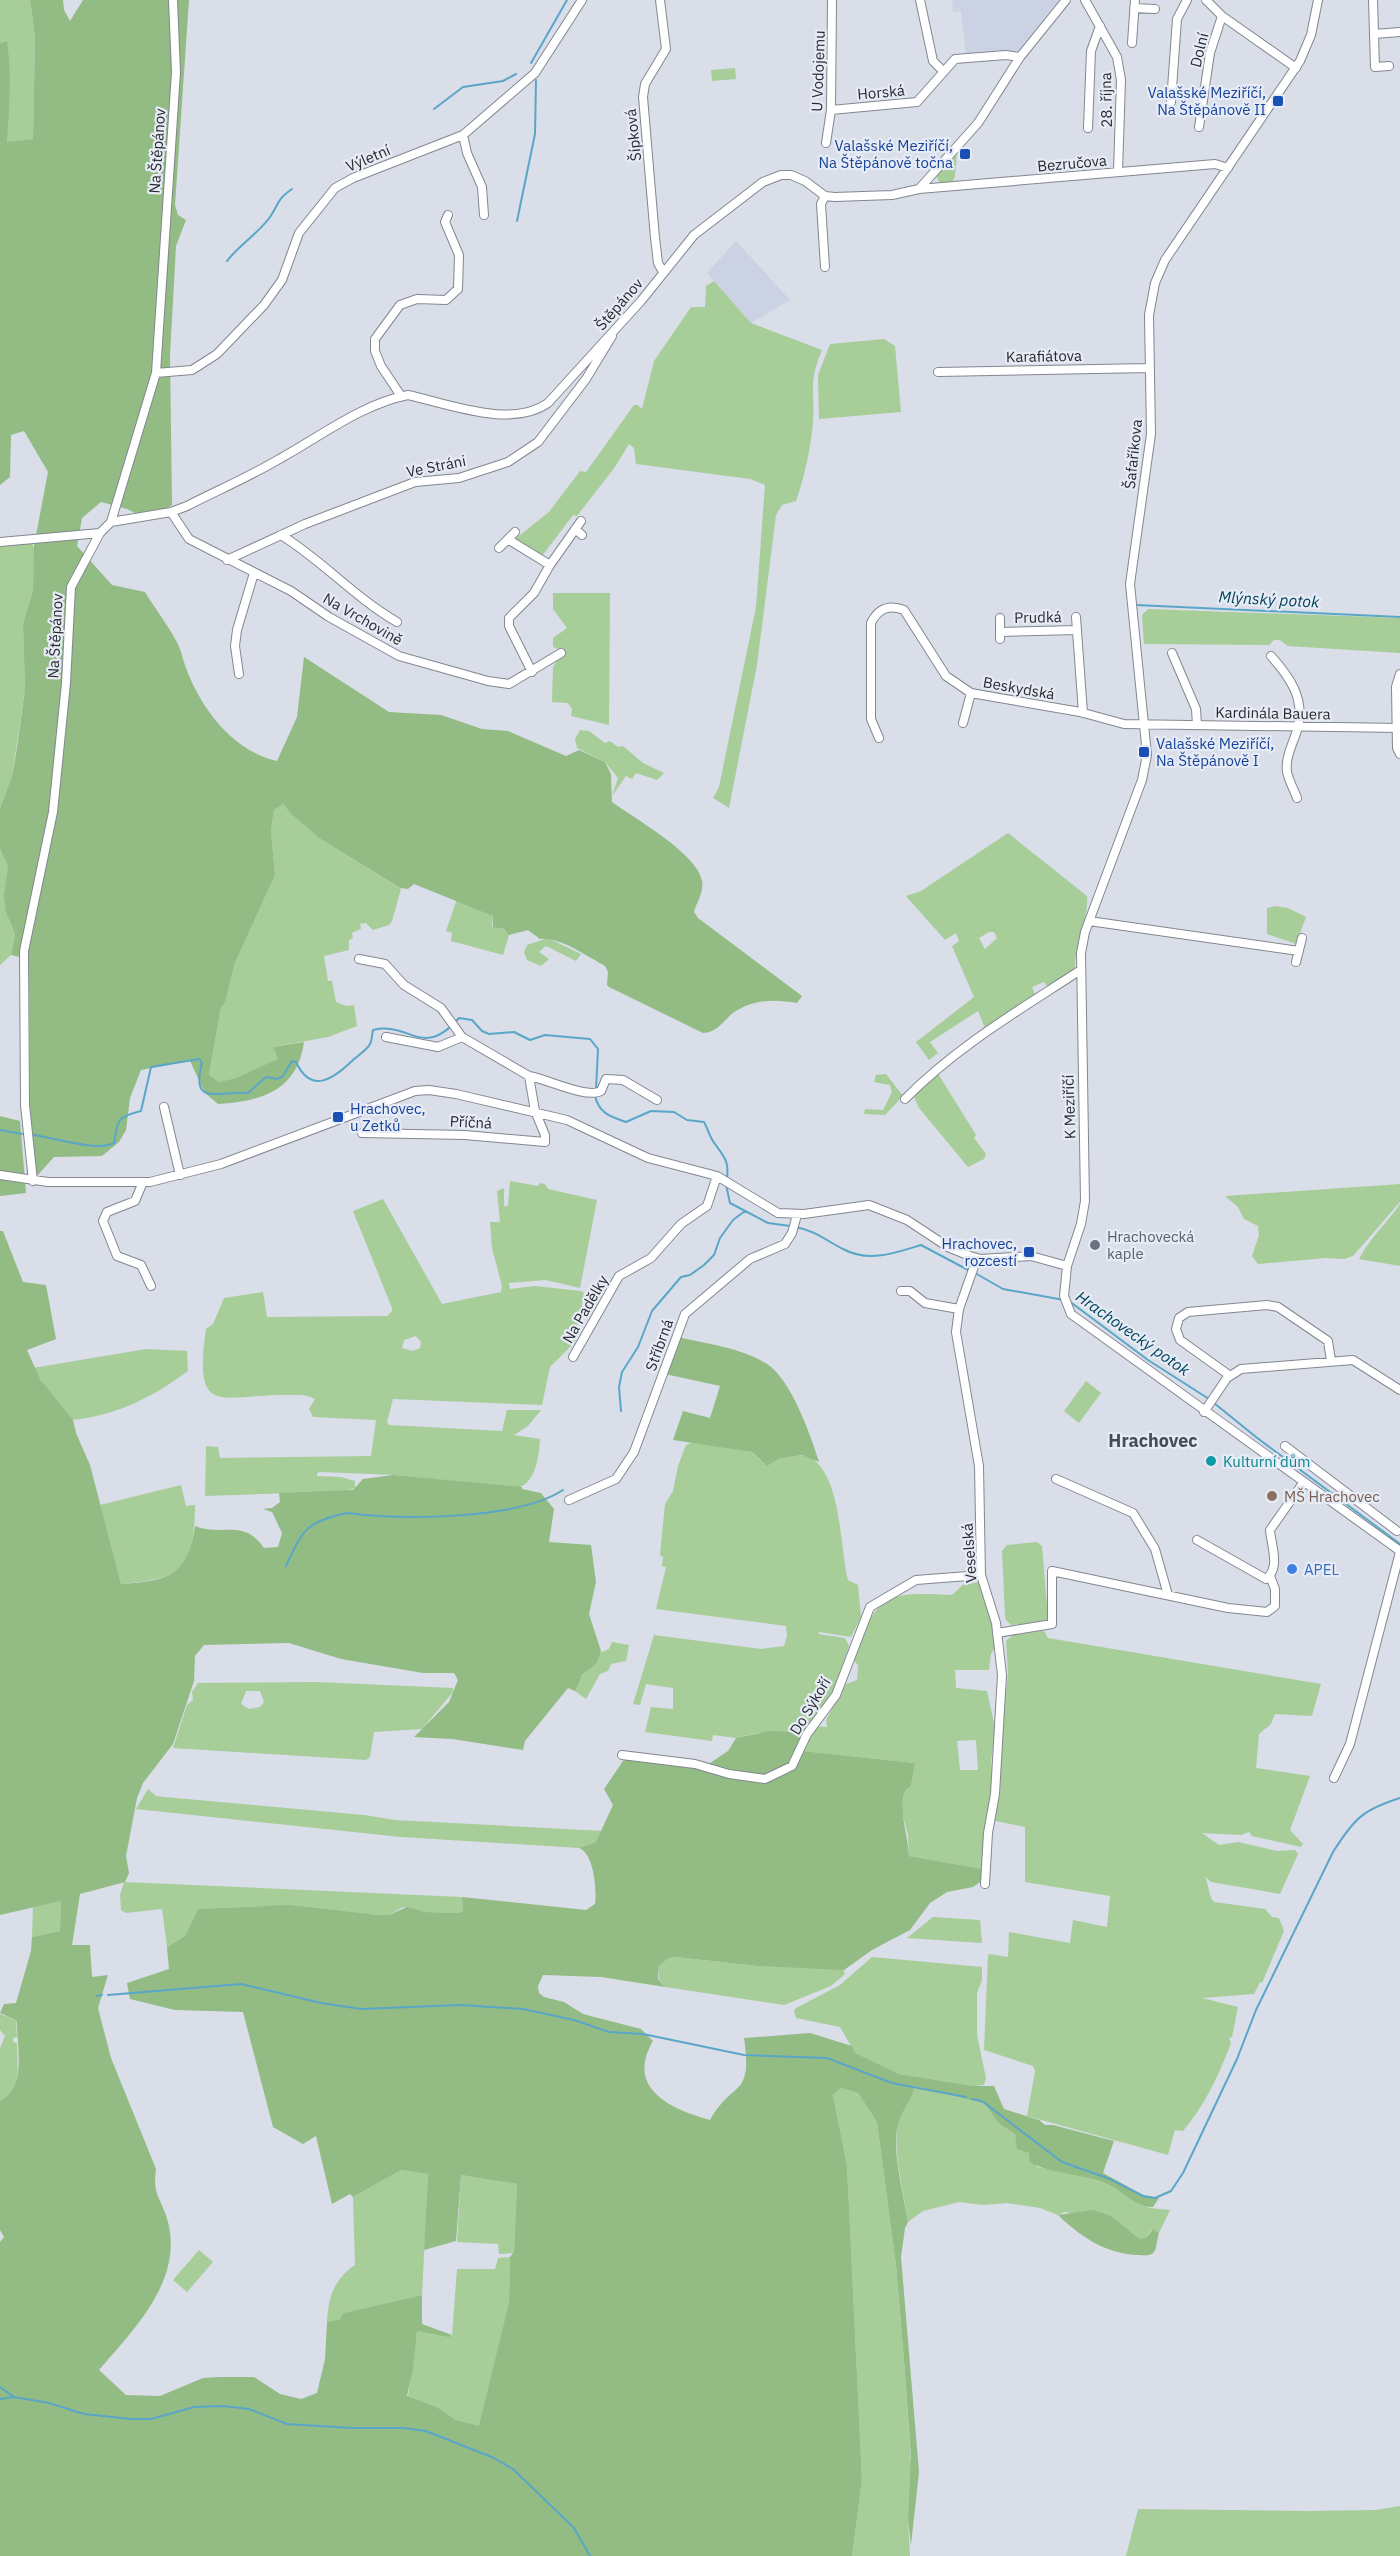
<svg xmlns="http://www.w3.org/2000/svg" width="1400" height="2556" viewBox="0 0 1400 2556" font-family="'IBM Plex Sans',sans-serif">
  <rect width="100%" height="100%" fill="#d9dee8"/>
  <!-- built -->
  <path fill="#cad2e3" d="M952,0H1059L1018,51L966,55L961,11L953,12Z
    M736,241L790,300L751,323L707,273Z"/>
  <!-- green -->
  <path fill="#a7cd99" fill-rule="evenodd" d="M0,0H30L35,37L33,139L7,143V41L0,43Z
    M735,68L736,79L712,81L711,70Z
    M957,151L955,177L951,183L939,182L936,175Z
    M714,281L751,323L822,350C808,383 815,391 813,423C810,451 805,475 796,501L782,505L776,515L757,665L729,808L713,798L719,787L756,607L765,485L750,479L636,464L634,448L629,444L615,467L577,516L573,515L542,556L515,539L549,512L580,471L586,472L634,405H638L642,409L654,361L691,307H705L706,286Z
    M884,339L895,346L901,412L819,419L818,375L830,344Z
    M32,543L35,551L33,590L23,624L25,689L12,776L0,808V546Z
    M553,593H610L609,725L571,716L572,709L568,703L552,702L553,667L563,651L553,647V638L567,628L553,609Z
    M1148,609L1400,618V653L1288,646L1280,640H1274L1269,645L1144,644L1142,615Z
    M580,730L589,731L605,743L610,741L618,747L623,746L643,763L664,773L657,780L636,773L632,779L626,776L612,796L618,778L605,762L577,748L575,739Z
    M283,804L291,814L319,838L401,889L392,921L389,925L373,930L366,923L360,924L361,929L352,933L353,938L349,940V950L324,956L328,981H332L336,1002L346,1006L354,1005L357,1026L328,1037L273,1047L278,1059L276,1061L237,1078L219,1082L209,1075L221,1007L232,969L275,875L271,831L274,810Z
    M1008,833L1087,896C1089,921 1073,946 1075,973L1049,989L1044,982L1032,987L1036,997L985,1028L978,1011L930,1042L938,1053L929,1060L916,1042L974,997L952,946L959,941L956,933L945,940L906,896L921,891ZM989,932H994L997,938L985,949L979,938Z
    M0,849L8,866L9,920L15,934L11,955L0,965Z
    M457,899L493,916L492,926L506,930L509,935L503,955L451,941L452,933L446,931Z
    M1276,906L1288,908L1306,917L1296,944L1267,934V908Z
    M548,938L581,954L576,961L546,946L539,952L549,959L541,966L527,960L524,952L527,945Z
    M937,1072L976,1135L974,1138L986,1154L984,1159L968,1167L919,1108L914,1097Z
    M886,1074L903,1096L885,1115L864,1114L865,1109L883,1110L892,1092L890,1085L874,1082L876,1075Z
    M510,1181L538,1186L540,1183L545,1184L548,1189L597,1200L580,1288L546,1280L509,1283L510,1289L535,1286L581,1291L584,1293L575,1342L550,1367L542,1405L393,1399L387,1422L389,1425L502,1431L507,1410H541L528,1426L514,1435L540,1439C539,1455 536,1485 516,1488L394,1475L320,1472L317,1473V1476L341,1477L355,1481V1488L346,1491L205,1496L206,1446L218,1447L220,1458L371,1456L376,1420L313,1417L309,1409L315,1399C307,1394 297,1395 288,1395C221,1394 193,1420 206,1329L213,1324L224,1298L263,1292L267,1317L387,1316L392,1311V1308L353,1211L383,1199L442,1304L501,1292L502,1286L492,1248L490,1222H500L497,1191L504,1188V1206H508ZM416,1336L421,1342L420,1348L413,1351L402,1348L404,1340Z
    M1400,1184V1202L1353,1256L1344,1259L1326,1258L1258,1264L1252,1256L1259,1235L1258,1226L1244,1219L1238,1207L1225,1196Z
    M1400,1204V1266L1359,1259C1369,1239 1387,1223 1400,1204Z
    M146,1349L187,1351L188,1371C153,1397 117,1415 73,1420L47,1389L33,1368Z
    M1086,1381L1101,1393L1079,1423L1064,1411Z
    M693,1442L752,1452L761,1461L806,1455C843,1472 839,1547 848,1580L858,1585L861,1617L851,1637L819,1632L818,1634L845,1638L849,1646L832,1695L812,1726L827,1727L826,1720L846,1684L857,1680L858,1665L853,1660C877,1595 883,1591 952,1595L964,1584L980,1582L983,1586L997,1644L991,1654L989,1670H955L956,1688L987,1691L995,1728L991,1762L993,1784L982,1869L909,1856L908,1835L901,1809L905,1791L911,1786L915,1763L801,1751L806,1733H758L736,1738L713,1735L712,1741L645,1732L651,1707L673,1709V1688L646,1684L640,1705L633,1704L654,1635L761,1649L784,1646L787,1636L786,1626L656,1609L666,1567L662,1566L663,1557L660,1555L665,1504L673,1491L678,1466L686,1445ZM976,1740L978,1770H960L957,1741Z
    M181,1485L186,1506L195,1505C194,1568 183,1579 121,1584L100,1505Z
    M1037,1542L1042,1546L1048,1618L1044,1622L1011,1625L1006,1620L1005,1615L1002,1551L1007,1545Z
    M1044,1631L1048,1638L1321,1684L1312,1716L1275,1714L1271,1724L1259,1734L1256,1768L1310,1776L1290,1830L1303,1844L1301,1847L1252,1836L1249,1832L1241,1835L1202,1833L1219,1845L1238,1842L1277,1851L1295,1850L1298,1854L1280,1894L1211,1882L1204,1876C1210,1884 1207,1894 1214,1902L1265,1909L1272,1917L1279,1918L1284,1931L1262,1983L1260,1982L1254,1994L1202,1998L1238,2007L1232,2037L1229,2038L1231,2043C1219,2075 1205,2105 1183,2131L1175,2130L1168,2155L1027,2116L1035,2071L1033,2066L984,2050L988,1956L989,1954L1008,1957L1009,1932L1070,1943L1073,1920L1107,1927L1110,1896L1025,1882V1827L995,1821L997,1800L1000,1797L1001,1740L1008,1673L1006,1641L1015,1633Z
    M612,1642L629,1645L626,1661L611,1664L608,1671L600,1674L586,1699L575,1691C576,1679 587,1670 597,1663L599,1653L609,1649Z
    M317,1682L453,1688V1692L422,1729L374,1732L370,1757L366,1760L173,1748L187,1705L193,1700L192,1692L198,1683ZM246,1691H260L264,1702L260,1707L249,1709L241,1704Z
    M148,1789L156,1796L164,1797L364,1815L395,1820L603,1831L596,1842L579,1848L401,1837L136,1809Z
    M124,1882L462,1897L463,1910L460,1913L425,1912L403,1907L389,1915H378L271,1906L198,1909L185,1936L167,1947L162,1909L126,1913L121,1910L120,1895Z
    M61,1901L60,1931L32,1937L33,1907Z
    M933,1917L980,1920L982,1943L907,1938Z
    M676,1957L757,1966L843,1969L845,1974L831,1986L784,2005L665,1987L659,1979V1964L669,1958Z
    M872,1957L982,1967V1980L977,1993V2035L986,2078L984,2085L974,2086L899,2074L881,2066L855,2053L840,2027L796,2018L794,2010L796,2008L840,1985Z
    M0,2014L16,2020L17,2037L13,2038V2042L17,2043C17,2064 23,2090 0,2101V2048L5,2036L0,2030Z
    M915,2086L985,2104L998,2123L1015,2134L1018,2148L1029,2153L1037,2167L1077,2174L1107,2184L1135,2201L1150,2208L1170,2210L1159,2233L1151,2230L1147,2237L1140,2239L1120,2223L1065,2212L1058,2215L1040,2208L1007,2203L983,2205L959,2202L923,2211L908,2222C904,2192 894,2159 897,2128C899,2112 910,2101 915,2086Z
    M841,2088L858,2093L877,2122L896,2265L904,2360L912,2477L908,2520L910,2556H852L862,2480L847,2165L833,2095Z
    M401,2170L428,2174L422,2295L343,2313L340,2319L327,2322C328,2298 334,2279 355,2265L353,2197Z
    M461,2175L517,2184L514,2253L499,2254L498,2244L457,2242Z
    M199,2250L213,2262L187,2292L173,2280Z
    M510,2257L509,2302L480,2425L477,2427L456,2420L437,2407L408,2397L417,2331L452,2336L457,2269H495L498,2258Z
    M1400,2506V2556H1126L1138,2509L1307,2511L1375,2510Z"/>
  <!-- forest -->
  <path fill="#92bc83" d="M30,0H63L64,10L70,21L83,0H189L175,205L178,215L186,220L176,246L170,355L172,505L147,519L127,509L101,502L82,518L77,546L112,585L145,592C153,606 177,637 181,652C193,698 228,750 277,761L297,717L304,657L389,712L441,715L482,729L508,731L566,756L579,750L605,762L611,774L612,802C634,818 698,854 702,881C704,892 697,901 694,912L698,918L802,996L797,1003C775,999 753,999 733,1013C724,1020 717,1033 703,1033L609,987L607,985L608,972L605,966C586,956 561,937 540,939L528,930L509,935L504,929L493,927V916L414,884L408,889L400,888L319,838L291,814L283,804L274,810L271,831L275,875L234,965L225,1002L221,1007L209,1075L219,1082L236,1078L278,1059L273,1047L304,1042C297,1091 262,1101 218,1104L205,1093L190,1061L141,1070L130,1098L126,1130L119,1142L102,1156L54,1157L36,1177L30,1107L29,959L11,955L15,934L6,912L4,896L8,866L0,849V808L12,776L16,754L25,689L23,624L33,590L34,546L48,472L24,431L11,435L10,477L0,485V43L7,41C12,75 9,108 7,142L33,139L35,37Z
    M0,1116L20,1121L26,1193L0,1196Z
    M0,1231H3L23,1282L46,1285L56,1339L27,1350L40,1379L73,1420L76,1433L90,1465L121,1584C168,1581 188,1576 195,1526C221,1537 244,1518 264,1548L278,1547L282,1533L272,1512L263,1509L272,1508L280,1502L279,1493L353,1490L363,1479L393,1475L522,1487V1489L541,1493L554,1509L549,1542L591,1545L596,1582L589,1614L601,1651L597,1663L582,1675L575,1691L568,1688L525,1741L523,1750L452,1739L414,1737L449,1702L458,1680L454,1673H423L341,1659L289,1643L204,1645L195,1656L194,1681L173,1744L143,1783L137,1798L126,1856L129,1873L125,1882L80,1894L72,1945H90L92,1977L108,1975L98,2008L111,2058L156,2169C152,2197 162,2198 168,2222C183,2281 134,2329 99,2370L126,2395L160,2396L203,2378L219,2377H254L280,2394L301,2399L317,2393L325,2359L327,2322L340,2319L343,2313L422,2295V2324L452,2335L449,2337L417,2331L413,2369L407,2396L437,2407L456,2420L479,2426L509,2302L510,2257L514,2252L517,2184L461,2175L456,2241L424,2250L428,2174L401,2170L353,2197L350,2194L332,2204L316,2136L303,2144L273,2127L243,2012L175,2010L130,1999L127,1983L169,1969L167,1947L185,1936L198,1909L288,1905L378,1915H389L407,1907L425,1912L460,1913L463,1910L462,1897L586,1910L595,1904C597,1890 594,1853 579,1848L596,1842L613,1805L604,1789L623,1761L631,1758L707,1765L728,1751L736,1738L770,1731L805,1733L802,1751L915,1763L911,1786L905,1791C898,1811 908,1834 909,1856L982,1869L983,1880L973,1887L947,1892L930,1903L910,1930L872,1950L844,1970L757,1966L676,1957L669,1958L659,1965L658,1979L665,1987L601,1977L543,1975L538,1986L539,1993L544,1997L564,2002L583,2014L641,2029L653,2041C625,2089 671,2109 710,2120C733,2079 753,2099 744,2038L810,2033L852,2046L855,2053L899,2074L974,2086H994L1004,2109L1039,2120L1045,2125H1053L1114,2141L1103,2173L1143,2195L1159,2198L1153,2207C1137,2208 1122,2191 1107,2184C1086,2174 1046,2173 1030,2162L1029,2153L1017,2149L1015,2134L998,2123L985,2104L915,2086C911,2100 902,2110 898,2124C891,2150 904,2195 908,2222L905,2228L901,2257L919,2472L911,2545L908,2520L911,2457L904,2360L896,2265L877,2122L858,2093L841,2088L833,2095L847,2165L862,2480L852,2556H0V2242L4,2237L0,2230V2101C27,2088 17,2048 17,2024L16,2020L0,2013L4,2004L16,2003L31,1951L32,1937L60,1931L61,1901L0,1915Z
    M678,1337C707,1344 742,1348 767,1364C791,1379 811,1436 819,1462L802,1455L778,1459L767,1466L752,1452L673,1440L683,1411L710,1418L720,1386L665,1374Z
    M1093,2210L1111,2216L1140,2239L1147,2237L1153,2229L1159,2233C1157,2238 1157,2248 1154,2252C1150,2257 1141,2255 1136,2255C1104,2253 1080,2236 1058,2215Z"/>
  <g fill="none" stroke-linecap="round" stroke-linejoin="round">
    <!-- stream -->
    <path stroke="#5aa6c8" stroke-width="2" d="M531,63L567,0
      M434,109L463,87L503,81L516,74
      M517,221L535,134L536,80
      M227,261C239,245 258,234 270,217C279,204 277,199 292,189
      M1136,605L1400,617
      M595,1095C598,1113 611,1117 626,1122L651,1111L674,1112L687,1120L704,1122C708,1129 710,1138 715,1144C725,1158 729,1161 727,1179
      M0,1130L22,1134
      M34,1135C55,1138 97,1152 114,1143C118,1119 117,1117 141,1111L151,1067L199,1059L202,1063C190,1108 219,1090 248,1093L266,1077L277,1079L283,1076L292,1061L296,1062C311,1094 332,1080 352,1061C357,1056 367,1050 370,1044C372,1041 372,1034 373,1030C410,1021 422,1060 459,1018L472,1020L482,1031L489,1034L514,1032L530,1040L545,1035L590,1039L598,1049L596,1090
      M726,1185L730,1203L768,1223L790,1226
      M795,1227C814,1230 827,1241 843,1249C869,1263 895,1253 921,1245L970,1271
      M975,1273L1003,1289L1064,1300
      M1069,1301L1148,1360L1209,1399
      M1214,1403L1256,1437L1400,1544
      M621,1411L619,1387L622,1372L638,1347L652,1311L681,1277L690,1275L704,1265L714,1255L720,1238L733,1220L745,1211
      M286,1566C303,1530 305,1522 347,1513C402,1520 517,1520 563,1490
      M108,1995L241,1984L321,2003L361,2009L460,2005L523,2009L574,2020L609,2032L643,2034L744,2055L827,2058L892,2083L966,2097
      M97,1996L102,1995
      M972,2099L982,2101L1062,2162L1110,2179L1143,2196L1155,2198L1171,2191L1183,2173L1237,2059L1256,2010L1333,1852C1354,1819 1362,1810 1400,1798
      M0,2387L14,2397
      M0,2399L14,2397L49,2403L84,2414L131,2419H151L194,2407L223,2406L249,2409L287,2424L352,2428H403L426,2431L494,2458L513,2469L574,2528L590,2556"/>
    <!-- minor casing -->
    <g stroke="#828790" stroke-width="10">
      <path id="minor" d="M660,0L666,49L645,84L643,97L655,238L658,263L663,272
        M920,0L933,61L942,70
        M1085,0L1117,57L1121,80L1118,172
        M1206,0L1222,16L1296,68
        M1373,0L1375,67L1389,66
        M1134,8L1155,9
        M1374,34L1400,32
        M1132,43L1135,0
        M1171,102L1177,19L1187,0
        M831,110L917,102L955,59L1006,55L1020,57
        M1199,127L1210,53L1222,16
        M1088,128L1091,51L1100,26
        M463,135L467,153L482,187L484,215
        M826,143L831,110L832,0
        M919,189L1215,164L1228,168
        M825,196L821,204L825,267
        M938,372L1149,368
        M156,373L192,370L217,354L264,305L282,280L299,233L335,188L353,178L463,135L535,73L582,0
        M401,396L381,366L375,351V339L400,305L417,299L446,300L458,289L459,255L445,222L448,215
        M171,512L189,539L291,591L329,617L399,656L488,681L509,684L561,653
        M111,522L171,512L187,506C218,490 251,476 281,458C321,436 362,404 408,395C449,404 511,429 548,403L641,301L694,235L763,182L781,175H791L805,181L825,196L835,197L892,195L919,189L978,123L1020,57L1066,0
        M575,529L582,535
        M281,535C323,561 354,597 397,622
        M509,540L550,565
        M0,542L100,533
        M499,548L515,532
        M227,560L305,524L415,482L459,478L508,462L538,442L586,379L612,336
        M1076,617L1083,713
        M1000,632L1077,630
        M1000,639V618
        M1172,653L1196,709L1197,725
        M1271,656C1289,676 1305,698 1298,727C1294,742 1285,756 1287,772C1289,781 1294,790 1297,798
        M532,672L509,626V618L534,593L550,565L581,521
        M239,674L235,646L237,630L254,573
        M1400,674L1396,687L1397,748L1400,754
        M963,723L971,693
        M879,738L871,719V623C878,609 888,604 904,610L946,676L971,693L1080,712L1124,724L1400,728
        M1089,921L1299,951
        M359,959L385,964L404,985L441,1008L462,1037L529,1076L535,1111L545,1135V1142L465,1135L362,1133
        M1296,962L1302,938
        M386,1037L438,1047L462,1037
        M529,1076C547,1079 587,1099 601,1091L606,1079L623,1080L657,1100
        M905,1099C956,1047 1018,1011 1079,971
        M164,1107L180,1175
        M0,1175L48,1182H150L221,1164L415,1091L429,1090L456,1094L567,1120L648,1158L717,1176L778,1213L804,1214L869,1205L907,1220L948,1247L970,1256L981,1259L1031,1256L1067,1266L1064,1296L1071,1314L1400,1551
        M33,1181L25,1105L24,951L53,812L66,683L71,587L100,533L111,522L156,373L176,72L173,0
        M143,1182L135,1201L107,1212L103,1221L117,1256L141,1265L151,1286
        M977,1258L959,1309L956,1332L979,1466L981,1575L996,1623L1002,1675L995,1794L988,1833L985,1884
        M1067,1266L1081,1224L1085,1201L1081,953L1085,932L1142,780L1147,755L1130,584L1151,434L1149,315L1155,283L1165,260L1300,61L1311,35L1318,0
        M901,1291H910L925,1303L959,1309
        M573,1357L619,1276L651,1258L681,1224L707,1206L717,1176
        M1229,1375L1180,1340L1176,1329L1179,1318L1188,1312L1267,1305L1278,1307L1328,1341L1331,1361
        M1204,1412L1227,1378L1241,1369L1353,1360L1400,1390
        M1285,1446L1397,1531
        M1056,1479L1133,1513L1155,1549L1168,1595
        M569,1500L616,1479L634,1452L685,1314L750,1259L785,1244L792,1233L797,1215
        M1197,1540L1266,1579C1281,1568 1271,1545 1270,1530L1303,1483
        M997,1633L1052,1624V1571L1228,1608L1267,1612L1275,1606V1589L1270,1576
        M622,1755L695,1764L729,1774L765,1779L792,1766L807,1734L836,1695L870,1607L916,1580L981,1575
        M1334,1778L1350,1744L1400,1552"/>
    </g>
    <!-- minor -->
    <use href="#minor" stroke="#fff" stroke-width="8"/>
  </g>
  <!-- markers -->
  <g fill="#1a4fb4" stroke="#e6ebf5" stroke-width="2">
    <rect x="1272" y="95" width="12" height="12" rx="3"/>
    <rect x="959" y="148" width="12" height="12" rx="3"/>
    <rect x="1138" y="746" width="12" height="12" rx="3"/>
    <rect x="332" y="1111" width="12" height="12" rx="3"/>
    <rect x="1023" y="1246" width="12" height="12" rx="3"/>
  </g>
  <circle fill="#6b7280" stroke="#e6ebf5" stroke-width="2" cx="1095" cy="1245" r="6"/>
  <circle fill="#0f9aa8" stroke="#e6ebf5" stroke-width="2" cx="1211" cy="1461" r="6"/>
  <circle fill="#8d6e63" stroke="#e6ebf5" stroke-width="2" cx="1272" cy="1496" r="6"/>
  <circle fill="#3f7fe0" stroke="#e6ebf5" stroke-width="2" cx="1292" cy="1569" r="6"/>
  <g text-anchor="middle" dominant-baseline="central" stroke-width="4.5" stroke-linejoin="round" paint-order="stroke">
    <!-- street labels -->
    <g font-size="15" fill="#282a2e" stroke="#e6ebf5">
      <text transform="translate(1199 50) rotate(-76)">Dolní</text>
      <text transform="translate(818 71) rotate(-88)">U Vodojemu</text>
      <text transform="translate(881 92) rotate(-5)">Horská</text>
      <text transform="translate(1106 100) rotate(-91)">28. října</text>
      <text transform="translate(633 135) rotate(-96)">Šípková</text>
      <text transform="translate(157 151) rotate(-86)">Na Štěpánov</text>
      <text transform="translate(368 158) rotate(-23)">Výletní</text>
      <text transform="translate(1072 163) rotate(-5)">Bezručova</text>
      <text transform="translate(619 304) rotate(-49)">Štěpánov</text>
      <text transform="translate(1044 356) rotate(-1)">Karafiátova</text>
      <text transform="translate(1133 454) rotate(-84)">Šafaříkova</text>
      <text transform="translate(436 466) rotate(-11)">Ve Stráni</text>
      <text transform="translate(1038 617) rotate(-1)">Prudká</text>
      <text transform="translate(363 619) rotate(30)">Na Vrchovině</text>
      <text transform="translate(55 636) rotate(-87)">Na Štěpánov</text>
      <text transform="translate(1019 688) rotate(10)">Beskydská</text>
      <text transform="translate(1273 713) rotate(1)">Kardinála Bauera</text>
      <text transform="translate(1069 1107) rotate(-92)">K Meziříčí</text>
      <text transform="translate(471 1122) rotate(3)">Příčná</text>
      <text transform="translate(585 1309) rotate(-60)">Na Padělky</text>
      <text transform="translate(659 1345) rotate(-70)">Stříbrná</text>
      <text transform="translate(969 1553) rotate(-94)">Veselská</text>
      <text transform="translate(810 1706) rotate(-59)">Do Sýkoří</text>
    </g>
    <!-- transit labels -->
    <g font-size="15" fill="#164399" stroke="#e6ebf5" text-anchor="end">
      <text x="1266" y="92">Valašské Meziříčí,<tspan x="1266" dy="17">Na Štěpánově II</tspan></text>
      <text x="953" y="145">Valašské Meziříčí,<tspan x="953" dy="17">Na Štěpánově točna</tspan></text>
      <text x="1156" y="743" text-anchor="start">Valašské Meziříčí,<tspan x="1156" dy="17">Na Štěpánově I</tspan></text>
      <text x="350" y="1108" text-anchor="start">Hrachovec,<tspan x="350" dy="17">u Zetků</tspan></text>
      <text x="1017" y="1243">Hrachovec,<tspan x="1017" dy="17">rozcestí</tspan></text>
    </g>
    <!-- worship labels -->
    <g font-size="15" fill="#5b616d" stroke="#e6ebf5" text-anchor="start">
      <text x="1107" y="1236">Hrachovecká<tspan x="1107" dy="17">kaple</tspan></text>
    </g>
    <!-- culture labels -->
    <g font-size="15" fill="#0d838f" stroke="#e6ebf5" text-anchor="start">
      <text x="1223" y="1461">Kulturní dům</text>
    </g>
    <!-- education labels -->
    <g font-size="15" fill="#785e54" stroke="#e6ebf5" text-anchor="start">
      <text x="1284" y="1496">MŠ Hrachovec</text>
    </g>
    <!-- shop labels -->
    <g font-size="15" fill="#366cbe" stroke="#e6ebf5" text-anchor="start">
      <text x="1304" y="1569">APEL</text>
    </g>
    <!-- water labels -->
    <g font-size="16" font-style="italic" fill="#00435b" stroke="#e6ebf5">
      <text transform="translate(1269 599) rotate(3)">Mlýnský potok</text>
      <text transform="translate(1133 1333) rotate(35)">Hrachovecký potok</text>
    </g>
    <!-- quarter labels -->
    <g font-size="18" font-weight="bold" fill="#484c54" stroke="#e6ebf5">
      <text x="1153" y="1440">Hrachovec</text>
    </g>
  </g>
</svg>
